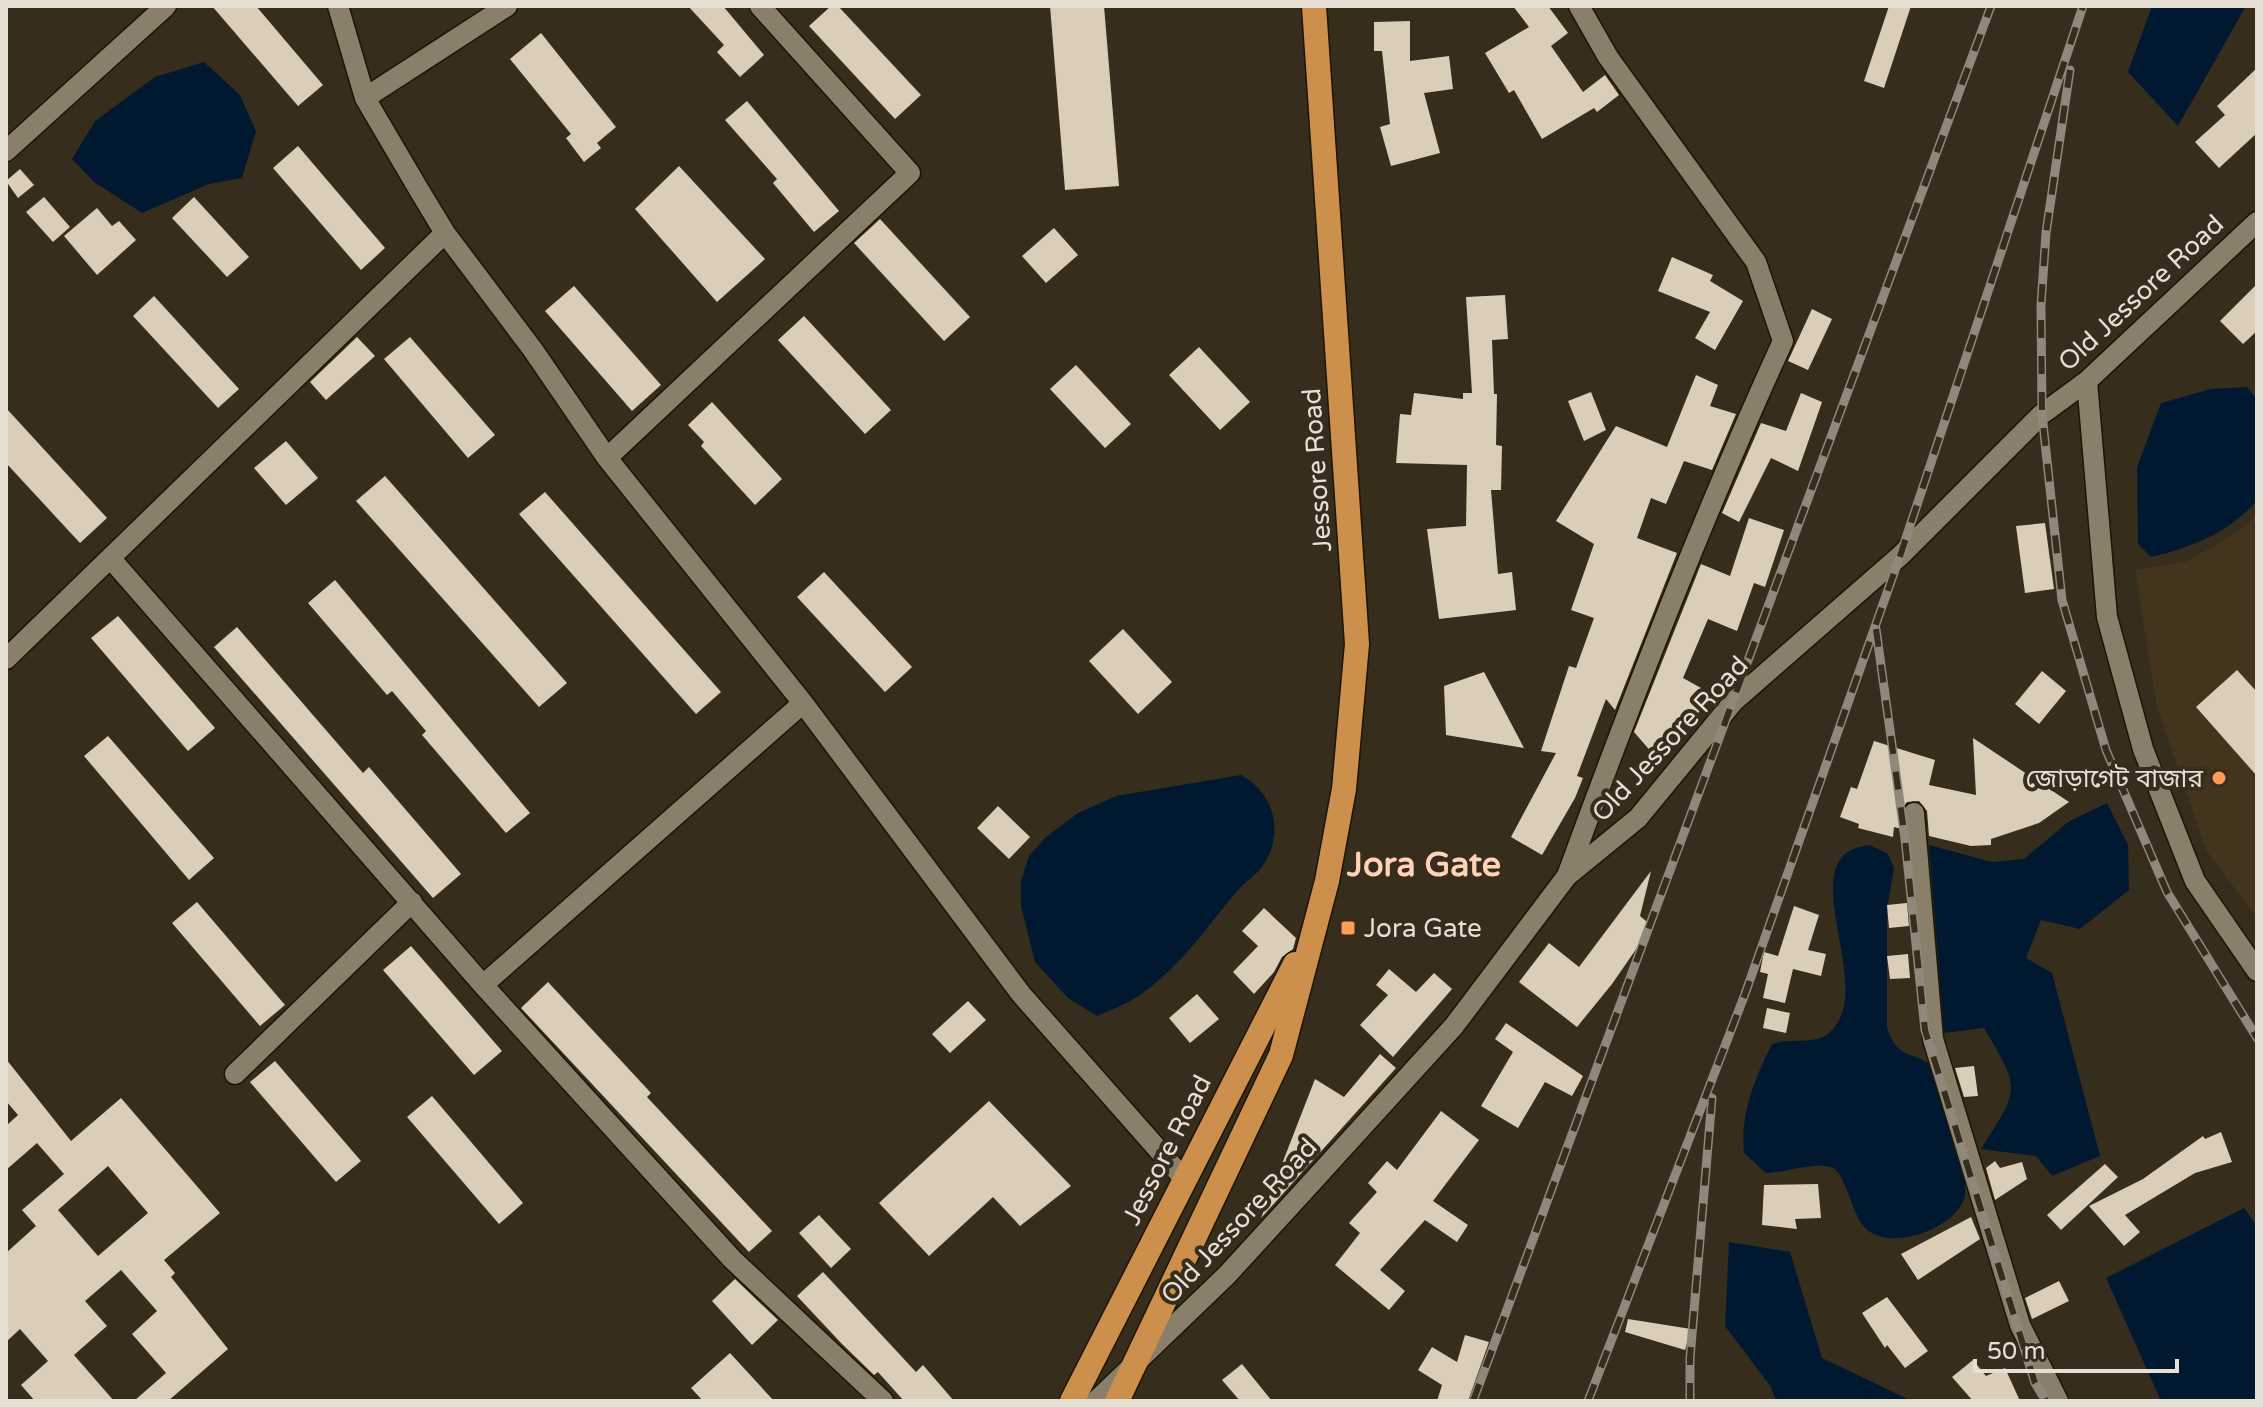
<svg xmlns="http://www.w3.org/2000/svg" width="2263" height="1407" viewBox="0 0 2263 1407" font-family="'Varela Round','Noto Sans Bengali',sans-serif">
  <rect width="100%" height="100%" fill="#372d1c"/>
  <!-- built -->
  <path fill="#43351d" d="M2257,515V918L2206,850L2157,706L2135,570L2187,561L2233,535Z"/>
  <!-- water -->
  <path fill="#011930" d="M2152,6H2246L2178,126L2128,72Z
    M204,62L240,95L256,131L242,178L209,184L142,213L94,182L72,159L95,121L155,77Z
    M2247,387L2257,399V501C2229,532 2191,548 2151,557L2138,544L2137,467L2161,403L2211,389Z
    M1241,775C1273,792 1285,831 1264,864C1258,874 1246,881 1238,890C1206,928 1179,969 1137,997C1125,1005 1110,1010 1097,1016L1068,998L1035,962L1021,906V881L1029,856L1046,837L1078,813L1116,796Z
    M2107,803L2128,845L2129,890L2080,929L2041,920L2026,958L2052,973L2100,1156L2052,1176L2036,1156L1981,1149C2020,1087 2021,1091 1984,1028L1944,1033L1929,845L1992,862L2024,859L2068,822Z
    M1870,845L1888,854L1894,868L1887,909V1028C1899,1060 1908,1049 1931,1065L1965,1180C1965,1186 1966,1194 1964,1199C1953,1230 1888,1253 1864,1227C1852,1213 1845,1174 1833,1168C1816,1161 1785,1173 1766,1173L1744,1153C1740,1114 1755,1078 1772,1044C1792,1037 1816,1046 1830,1032C1880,987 1785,853 1870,845Z
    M2244,1208L2257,1226V1401H2161L2106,1278Z
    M1729,1242L1790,1252L1822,1358L1912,1401H1776L1771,1387L1725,1326Z"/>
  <!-- building -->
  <path fill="#dbceb9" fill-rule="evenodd" d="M212,6H256L323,85L298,106Z
    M688,6H723L764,55L740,77L717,52L724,45Z
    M831,6H838L921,95L895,119L809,26Z
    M1050,6H1104L1119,186L1065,190Z
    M1513,6H1548L1568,33L1551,46L1583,92L1605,75L1619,95L1597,112L1594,108L1542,139L1514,90L1509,93L1485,53L1529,27Z
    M1889,6H1911L1884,88L1864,81Z
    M1410,21V61L1449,56L1453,89L1424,93L1440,153L1391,166L1380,127L1390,124L1382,51H1374V22Z
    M541,33L616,127L597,143L601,148L584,162L566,138L571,134L510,59Z
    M2257,68V133L2219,168L2195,142L2225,115L2217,106Z
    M747,101L839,211L814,232L773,183L777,179L725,120Z
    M298,146L385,248L361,270L273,168Z
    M679,166L765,259L717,302L635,209Z
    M20,169L34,185L18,198L6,181Z
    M44,197L70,227L53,242L26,212Z
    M194,197L249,257L227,277L172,218Z
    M97,208L112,226L119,221L136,240L97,275L64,236Z
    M880,219L970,317L944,341L854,243Z
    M1054,228L1078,255L1046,283L1022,256Z
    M1672,257L1713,275L1710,281L1743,301L1715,350L1695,338L1710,312L1658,291Z
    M2257,284V331L2243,344L2220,321Z
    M574,286L661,385L632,411L545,311Z
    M1505,295L1508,339L1492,340L1494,394H1497L1496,445L1502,446L1501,490H1491L1498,574L1512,572L1516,610L1439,619L1427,529L1466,526L1467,465L1396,463L1400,414L1411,415L1414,393L1463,399V393H1472L1466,297Z
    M154,296L239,389L218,408L133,316Z
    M1812,309L1832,319L1808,370L1788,361Z
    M804,316L891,410L865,434L778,340Z
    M357,337L375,356L326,400L310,382Z
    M410,337L495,435L468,458L384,359Z
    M1199,347L1250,402L1220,430L1169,375Z
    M1076,365L1131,424L1105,448L1050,389Z
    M1696,375L1718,385L1710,406L1736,414L1712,470L1684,461L1666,504L1651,498L1637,538L1677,553L1615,710L1606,699L1577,776L1583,778L1575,798L1542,855L1511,837L1556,753L1541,751L1569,666L1576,668L1594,618L1571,610L1594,544L1556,521L1616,426L1667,447Z
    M1591,392L1606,430L1584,441L1568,401Z
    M1801,393L1822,402L1798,471L1771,458L1739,522L1722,513L1761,423L1786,431Z
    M712,402L782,479L755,505L701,446L704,442L688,425Z
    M6,408L107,518L80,543L6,463Z
    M286,441L318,478L286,505L254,468Z
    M385,476L567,683L539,707L356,501Z
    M545,492L721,692L696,714L519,514Z
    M1749,518L1784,530L1765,587L1754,583L1737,631L1708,619L1683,678L1712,694L1693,720L1653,754L1634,732L1701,564L1730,576Z
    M2045,523L2054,589L2025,593L2016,526Z
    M824,572L912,667L885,692L797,597Z
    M335,580L530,813L506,833L422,735L426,731L392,691L387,695L308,603Z
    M118,616L215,728L188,751L91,638Z
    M237,627L363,773L369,767L461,874L433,898L214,647Z
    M1123,629L1172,682L1138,714L1089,661Z
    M2237,670L2257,692V776L2196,707Z
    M2042,671L2066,691L2039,724L2015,704Z
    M1484,672L1524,748L1446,735L1444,686Z
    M108,736L214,858L189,880L84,756Z
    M1973,738L2069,802L2039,823L1991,839V845L1971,846L1929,836L1927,811L1919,801L1907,802L1903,807L1902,829L1894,827L1893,837L1858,828L1859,824L1840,817L1851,787L1857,789L1874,741L1935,760L1929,785L1976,795Z
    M998,806L1030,837L1009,859L977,828Z
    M1651,871L1640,916L1652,926L1612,984L1577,1027L1519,982L1549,943L1579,967Z
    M197,902L285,1005L260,1026L172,923Z
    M1907,903L1909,926L1889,928L1887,905Z
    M1794,906L1819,915L1808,950L1826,954L1821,976L1793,969L1785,1003L1763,998L1768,974L1760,972L1764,952L1778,956Z
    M1264,908L1296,938L1293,949L1282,957L1274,972L1254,994L1233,972L1258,946L1242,931Z
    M411,946L502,1051L474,1075L383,970Z
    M1908,954L1910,978L1890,979L1887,956Z
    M1389,969L1416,992L1434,973L1452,989L1393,1057L1360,1025L1388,995L1376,985Z
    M548,982L651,1093L647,1097L772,1231L749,1252L521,1008Z
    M1197,994L1219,1019L1190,1043L1169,1018Z
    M968,1001L986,1020L950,1053L932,1034Z
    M1767,1008L1790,1013L1786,1033L1763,1028Z
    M1506,1023L1583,1076L1572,1096L1545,1082L1518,1128L1481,1106L1513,1052L1495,1039Z
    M1380,1054L1396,1068L1261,1218L1315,1079L1344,1097Z
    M6,1059L71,1141L121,1098L220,1213L164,1260L175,1273L171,1277L228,1349L168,1401H134L166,1373L132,1334L157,1311L121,1270L85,1301L107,1326L74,1355L114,1401H35L21,1385L48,1361L20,1329L6,1342V1253L36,1226L22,1210L64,1174L37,1143L6,1170V1126L18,1115L6,1101ZM108,1166L148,1213L98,1256L58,1210Z
    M275,1061L361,1161L336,1182L250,1082Z
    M1974,1066L1978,1096L1964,1097L1955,1068Z
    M432,1096L523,1203L499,1224L407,1117Z
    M989,1101L1071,1186L1020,1226L993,1197L929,1256L879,1203Z
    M1441,1111L1479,1140L1433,1201L1468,1225L1457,1242L1425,1220L1380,1270L1405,1291L1389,1310L1335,1265L1360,1233L1349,1223L1377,1192L1368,1183L1387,1161L1397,1170Z
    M2221,1132L2232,1162L2195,1173L2125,1215L2140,1232L2124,1246L2089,1206L2143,1179L2203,1136L2205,1139Z
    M1995,1161L2000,1168L2022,1162L2027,1179L1995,1200L1986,1168Z
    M2105,1164L2118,1177L2061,1230L2047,1215Z
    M1818,1184L1821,1218L1795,1219L1797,1229L1762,1225L1764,1185Z
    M819,1215L851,1249L831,1268L799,1233Z
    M1971,1217L1980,1239L1918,1280L1901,1254Z
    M823,1272L916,1372L923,1365L954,1401H904L878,1372L874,1375L842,1344L797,1296Z
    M735,1279L778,1320L752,1345L712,1301Z
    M2059,1281L2069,1301L2032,1319L2025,1298Z
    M1887,1297L1928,1351L1905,1368L1887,1345L1885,1348L1862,1313Z
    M1628,1319L1691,1329L1685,1350L1625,1332Z
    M1465,1335L1489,1342L1468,1401H1437L1442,1385L1418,1370L1432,1347L1457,1362Z
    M730,1353L774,1401H703L691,1388Z
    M1973,1360L1986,1376L2005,1368L2020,1401H1973L1952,1377Z
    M1242,1364L1272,1401H1240L1222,1380Z"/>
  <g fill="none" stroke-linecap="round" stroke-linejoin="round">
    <!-- street casing -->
    <g stroke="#1e1505" stroke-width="23">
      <path id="street" d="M338,6L365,98L419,190L445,233L533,350L607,458L803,703L1021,994L1185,1180
        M365,98L507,6
        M6,151L166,6
        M607,458L910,173L760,6
        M112,560L483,985L732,1259L883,1401
        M6,659L445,233
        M1914,813L1933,1039L2020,1325L2058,1401
        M1567,876C1633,695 1703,516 1783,341L1756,262L1608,57L1579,6
        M483,985L803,703
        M235,1074L412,902"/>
    </g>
    <!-- secondary casing -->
    <g stroke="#1e1505" stroke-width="23">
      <path id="secondary" d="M2087,381L2107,617L2143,749L2195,881L2257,971
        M1096,1401L1227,1275L1303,1192L1454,1026L1567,876L1638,818L1734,701L1900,556L2042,414L2087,381L2257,222"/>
    </g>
    <!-- highway casing -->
    <g stroke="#1e1505" stroke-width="27">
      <path id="highway" d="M1072,1401L1295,964
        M1117,1401L1281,1055L1327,881L1344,789L1357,644L1314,6"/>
    </g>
    <!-- street -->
    <use href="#street" stroke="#8a7f6b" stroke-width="20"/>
    <!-- secondary -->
    <use href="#secondary" stroke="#8a7f6b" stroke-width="20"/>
    <!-- highway -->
    <use href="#highway" stroke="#cc8f4c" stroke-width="24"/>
    <!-- rail casing -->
    <g stroke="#90887a" stroke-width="9">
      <path id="rail" d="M2070,70L2046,233L2041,305L2042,414L2062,600L2106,750L2167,892L2257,1038
        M1876,629L1905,839L1925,1030L2035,1383L2046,1401
        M1473,1401L1991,6
        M1588,1401L1745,994L1900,556L2083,6
        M1690,1401V1358L1712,1098"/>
    </g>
    <!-- rail -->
    <use href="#rail" stroke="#372d1c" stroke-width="6" stroke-dasharray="18" stroke-linecap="butt"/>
  </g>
  <!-- markers -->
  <g fill="#fe9c58" stroke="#372d1c" stroke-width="3">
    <circle cx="2219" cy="778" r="8"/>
    <rect x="1340" y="920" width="16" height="16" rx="4"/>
  </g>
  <g text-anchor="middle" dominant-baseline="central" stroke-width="8" stroke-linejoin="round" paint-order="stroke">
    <!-- street labels -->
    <g font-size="26" fill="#e6dfd4" stroke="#372d1c">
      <text transform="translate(2141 293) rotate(-43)">Old Jessore Road</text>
      <text transform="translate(1317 470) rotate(-94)">Jessore Road</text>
      <text transform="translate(1670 739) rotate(-47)">Old Jessore Road</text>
      <text transform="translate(1167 1150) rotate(-63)">Jessore Road</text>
      <text transform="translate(1239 1221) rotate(-47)">Old Jessore Road</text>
    </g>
    <!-- poi labels -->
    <g font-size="26" fill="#e6dfd4" stroke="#372d1c" text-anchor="end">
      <text x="2203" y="778">জোড়াগেট বাজার</text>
      <text x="1364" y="928" text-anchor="start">Jora Gate</text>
    </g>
    <!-- district labels -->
    <g font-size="34" font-weight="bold" fill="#fed3b8" stroke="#372d1c">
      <text x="1424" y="865">Jora Gate</text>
    </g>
  </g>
  <!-- border -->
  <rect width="2263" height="1407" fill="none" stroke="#e6dfd4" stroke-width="16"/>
  <!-- scale -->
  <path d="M1975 1359v12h202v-12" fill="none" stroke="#e6dfd4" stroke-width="4"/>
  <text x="1987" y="1359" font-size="24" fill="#e6dfd4" stroke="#372d1c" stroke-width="6" paint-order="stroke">50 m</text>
</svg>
